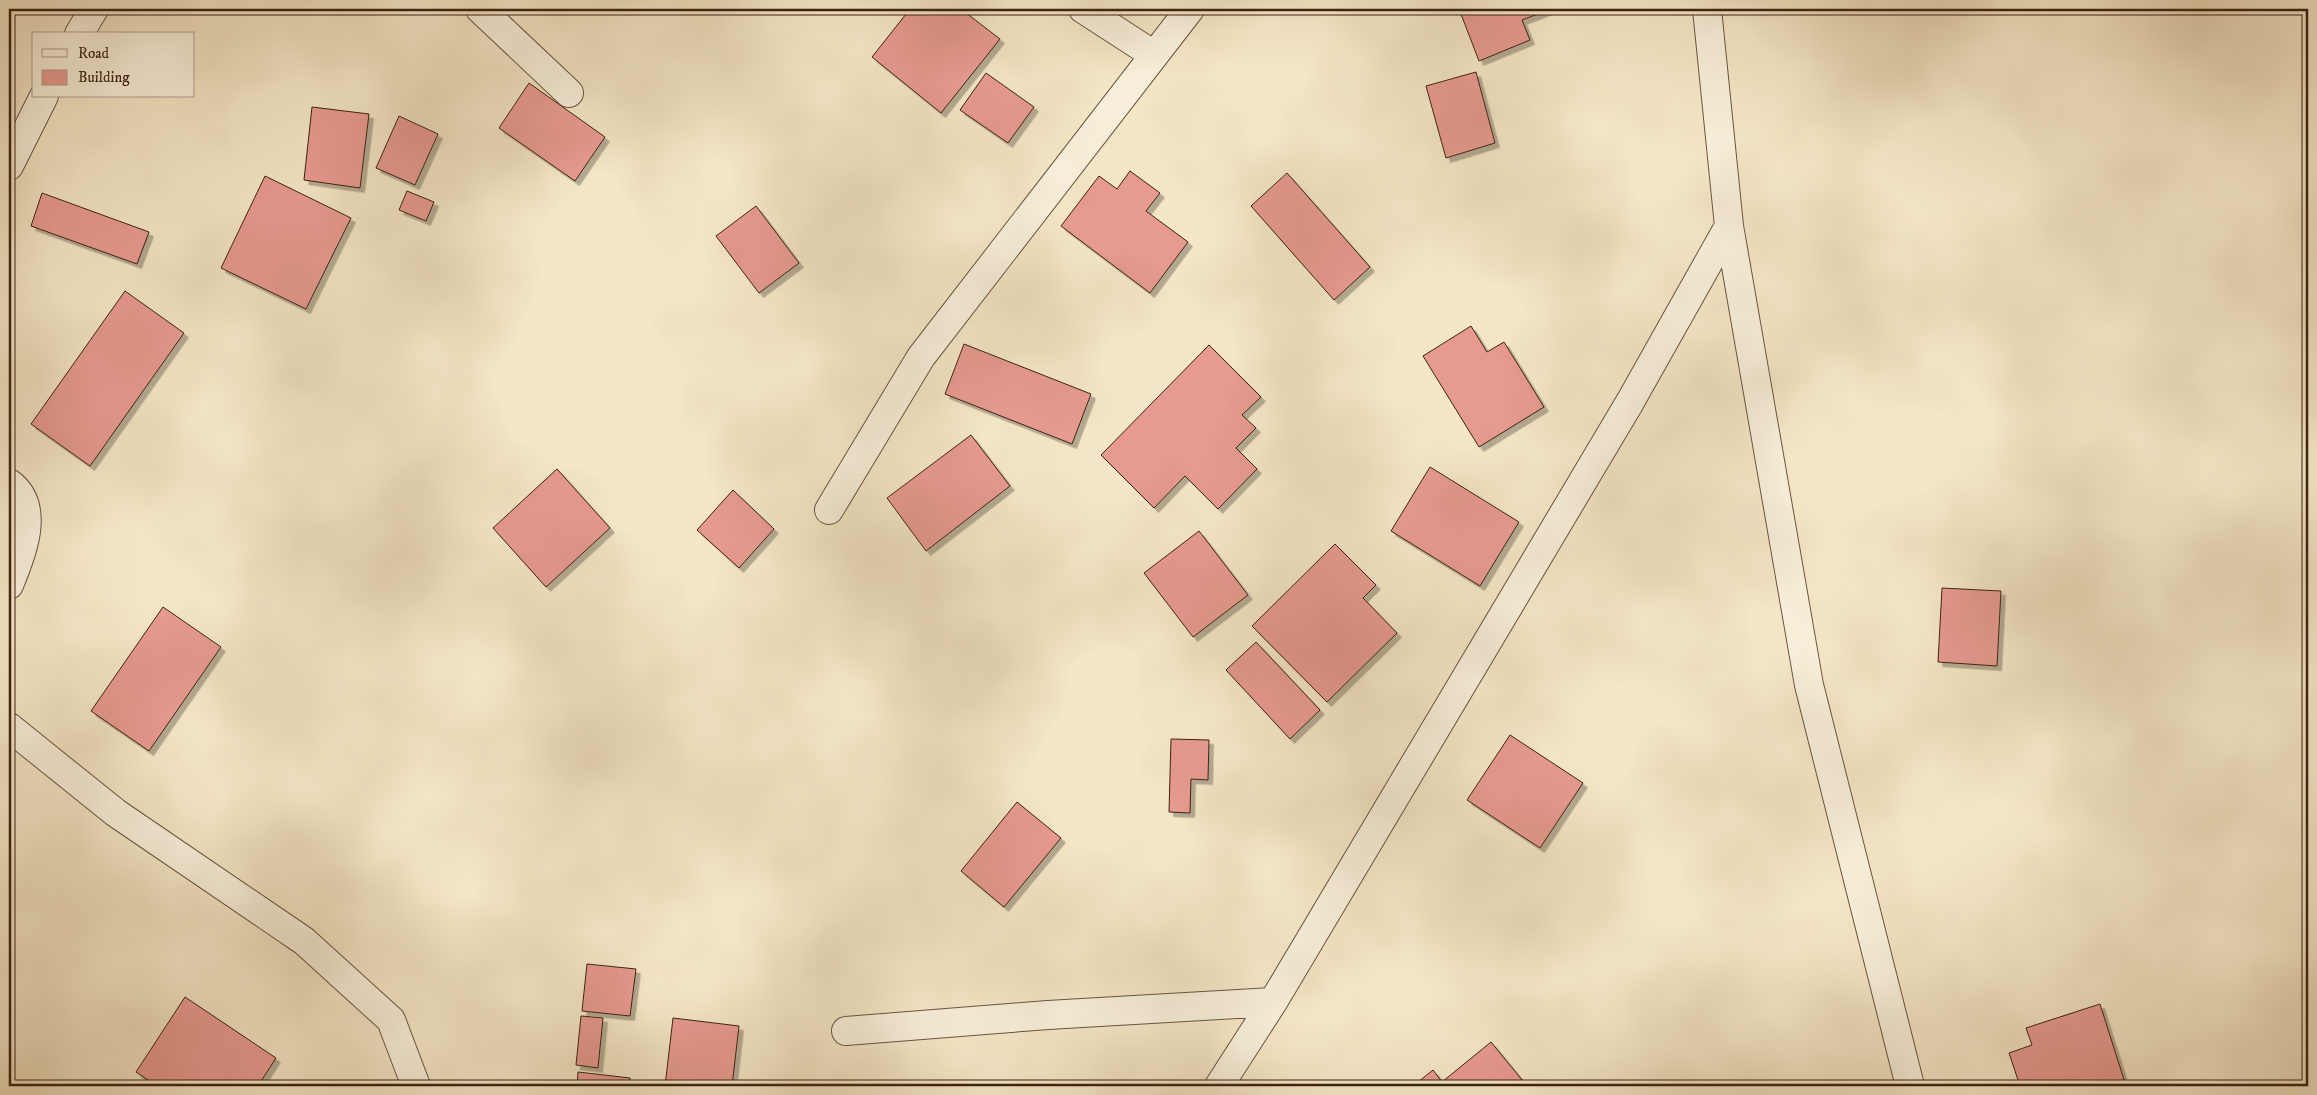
<svg xmlns="http://www.w3.org/2000/svg" width="2317" height="1095" viewBox="0 0 2317 1095" font-family="'IM FELL DW Pica',serif">
  <defs>
    <filter id="shadow"><feDropShadow dx="4.5" dy="4.5" stdDeviation="0" flood-color="#0004"/></filter>
  </defs>
  <rect width="100%" height="100%" fill="#f4e6c6"/>
  <filter id="stains"><feTurbulence type="fractalNoise" baseFrequency=".004" numOctaves="4"/><feColorMatrix values="0 0 0 0 .2 0 0 0 0 .09 0 0 0 0 .02 0 0 0 .5 -.17"/></filter>
  <radialGradient id="worn" r=".72"><stop offset=".6" stop-color="#630" stop-opacity="0"/><stop offset="1" stop-color="#630" stop-opacity=".3"/></radialGradient>
  <!-- building -->
  <path fill="#e79a90" stroke="#3a2313" filter="url(#shadow)" d="M910,9H961L1000,39L941,113L872,57Z
    M1459,9H1551L1522,20L1530,40L1479,61Z
    M1476,72L1495,143L1446,158L1426,86Z
    M986,73L1034,107L1008,143L960,110Z
    M529,83L605,137L575,181L499,128Z
    M312,107L369,114L360,188L304,180Z
    M399,116L438,134L415,185L376,168Z
    M1130,171L1160,193L1146,211L1188,242L1150,293L1061,226L1099,176L1117,189Z
    M1287,173L1370,267L1334,300L1251,206Z
    M265,176L351,218L306,309L221,268Z
    M407,191L434,202L426,221L399,210Z
    M42,193L149,232L137,264L31,226Z
    M756,206L799,263L759,293L716,236Z
    M125,291L184,333L90,466L31,424Z
    M1471,326L1487,352L1504,342L1544,407L1479,447L1423,356Z
    M964,344L1091,394L1072,444L945,394Z
    M1209,345L1261,397L1242,415L1256,428L1236,448L1257,469L1218,509L1185,476L1154,508L1101,455Z
    M971,435L1010,486L926,551L887,498Z
    M1430,467L1519,522L1480,586L1391,531Z
    M557,469L610,528L546,587L493,528Z
    M733,490L774,529L739,568L697,530Z
    M1199,531L1248,595L1193,637L1144,573Z
    M1335,544L1376,585L1363,598L1397,633L1327,702L1252,626Z
    M1942,588L2001,591L1997,666L1938,662Z
    M163,607L221,647L149,751L91,711Z
    M1256,642L1320,710L1290,739L1226,670Z
    M1510,735L1583,783L1540,848L1467,800Z
    M1171,739L1209,740L1208,780L1191,779L1190,813L1169,812Z
    M1017,802L1061,838L1004,907L961,871Z
    M587,964L636,969L630,1016L582,1011Z
    M185,997L276,1058L258,1086H157L136,1072Z
    M2100,1004L2126,1086H2020L2009,1053L2032,1045L2026,1028Z
    M581,1016L603,1018L598,1068L576,1065Z
    M673,1018L739,1026L732,1086H665Z
    M1491,1042L1527,1086H1413L1433,1070L1442,1082Z
    M578,1072L630,1078V1086H577Z"/>
  <g fill="none" stroke-linecap="round" stroke-linejoin="round">
    <!-- street casing -->
    <g stroke="#685440" stroke-width="30">
      <path id="street" d="M480,9L569,93
        M1083,9L1154,55
        M1707,9L1729,226L1809,685L1910,1086
        M79,34L94,9
        M9,166L44,96
        M9,483C42,507 21,556 9,585
        M829,510L921,357L1190,9
        M9,727L116,813L304,941L391,1020L416,1086
        M846,1031L1048,1015L1273,1002
        M1219,1086L1273,1002L1630,402L1729,226"/>
    </g>
    <!-- street -->
    <use href="#street" stroke="#f8efda" stroke-width="28"/>
  </g>
  <!-- margin -->
  <rect width="2317" height="1095" fill="none" stroke="#f4e6c6" stroke-width="30"/>
  <rect x="10" y="10" width="2297" height="1075" fill="none" stroke="#3a2313" stroke-width="2.5"/>
  <rect x="15" y="15" width="2287" height="1065" fill="none" stroke="#3a2313"/>
  <!-- legend -->
  <rect x="32" y="32" width="162" height="65" fill="#f8efda" stroke="#ac9d8a"/>
  <rect x="42" y="49" width="25" height="8" fill="#f8efda" stroke="#ac9d8a"/>
  <text x="78" y="58" font-size="15" fill="#3a2313">Road</text>
  <rect x="42" y="70" width="25" height="15" fill="#e79a90" stroke="#ac9d8a"/>
  <text x="78" y="82" font-size="15" fill="#3a2313">Building</text>
  <rect width="100%" height="100%" filter="url(#stains)"/>
  <rect width="100%" height="100%" fill="url(#worn)"/>
</svg>
